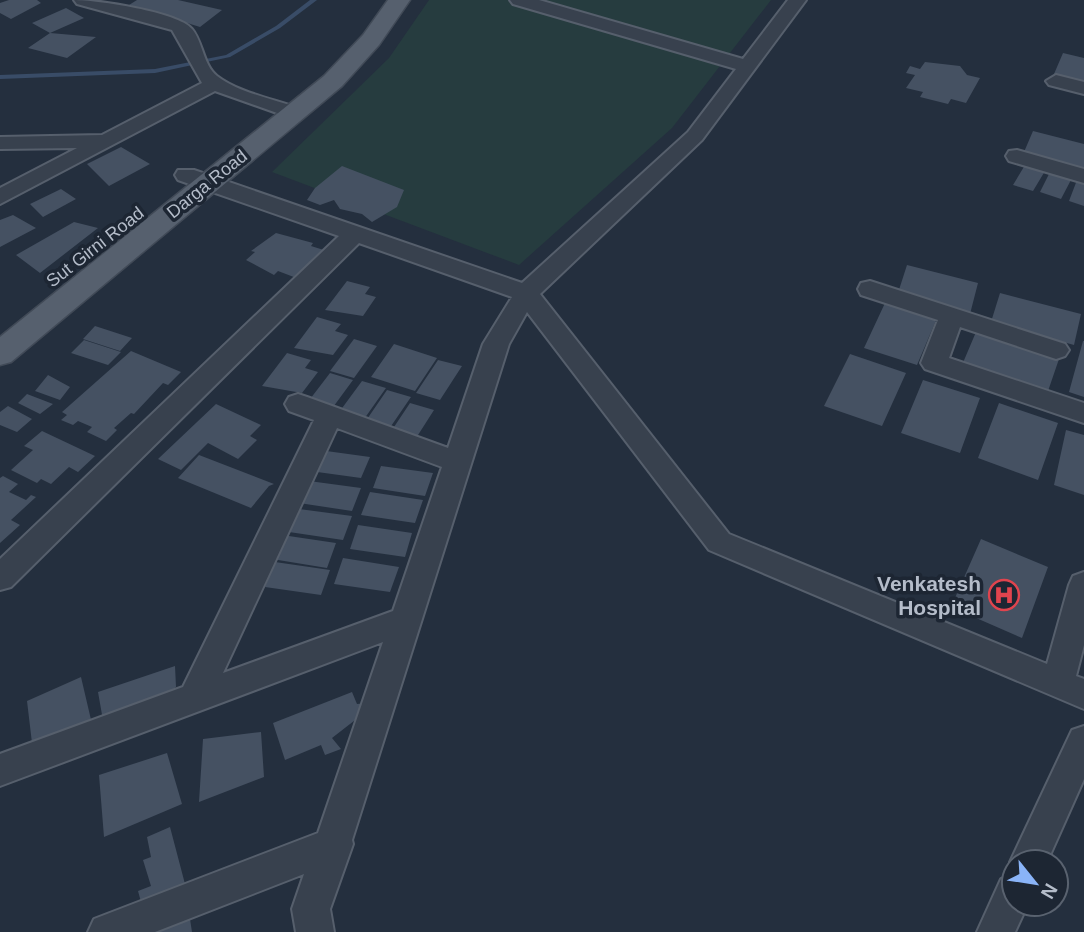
<svg xmlns="http://www.w3.org/2000/svg" width="1084" height="932" viewBox="0 0 1084 932" font-family="Helvetica,sans-serif">
  <rect width="100%" height="100%" fill="#242f3e"/>
  <!-- green -->
  <path fill="#263c3f" d="M429,0H771L672,128L519,265L272,172L389,58Z"/>
  <g fill="none" stroke-linecap="round" stroke-linejoin="round">
    <!-- stream -->
    <path fill="#394c67" fill-rule="evenodd" d="M310,0H317L280,28L230,57L155,73L0,79V75L155,69L226,55L276,26Z"/>
  </g>
  <!-- building -->
  <path fill="#455162" d="M9,0H37L41,3L11,19L0,13V3Z
    M137,0H178L222,10L200,27L129,5Z
    M66,8L84,18L50,33L32,23Z
    M50,33L96,37L67,58L28,48Z
    M1063,53L1084,58V82L1054,74Z
    M925,62L960,66L967,75L980,78L966,103L951,99L948,104L920,97L923,92L906,88L915,75L906,73L910,66L920,69Z
    M1033,131L1084,144V168L1024,152Z
    M121,147L150,164L109,186L87,164Z
    M1025,165L1045,171L1033,191L1013,185Z
    M342,166L404,190L397,207L372,222L362,214L340,209L334,200L320,205L307,200L315,188Z
    M1049,174L1072,178L1061,199L1040,192Z
    M1077,180L1084,182V206L1069,201Z
    M61,189L76,199L43,217L30,204Z
    M13,215L36,228L0,247V220Z
    M74,222L98,228L40,273L16,255Z
    M276,233L313,243L311,246L327,251L299,279L278,271L274,275L246,260L255,252L251,251Z
    M907,265L978,283L970,314L897,296Z
    M347,281L370,287L365,294L376,297L363,316L325,310Z
    M1000,293L1081,314L1074,345L991,322Z
    M885,303L937,318L917,365L864,348Z
    M317,317L341,324L335,331L348,335L333,355L294,348Z
    M95,326L132,338L120,351L83,339Z
    M976,332L1059,359L1047,394L962,365Z
    M354,339L377,346L354,378L330,371Z
    M84,340L121,352L108,365L71,353Z
    M1083,341H1084V397L1069,392Z
    M394,344L437,358L415,391L371,377Z
    M131,351L181,372L168,385L163,383L134,414L131,413L114,428L117,430L106,441L87,432L92,427L78,421L73,425L61,420L67,415L62,412Z
    M287,353L311,360L305,368L318,372L302,393L262,386Z
    M850,354L906,373L882,426L824,406Z
    M438,360L462,366L440,400L416,393Z
    M330,373L353,380L328,414L304,407Z
    M48,375L70,387L60,400L35,391Z
    M923,380L980,398L960,453L901,433Z
    M362,381L386,388L362,422L337,415Z
    M387,390L411,397L387,432L363,425Z
    M27,394L53,404L40,414L18,403Z
    M410,403L434,410L411,446L386,439Z
    M999,403L1058,423L1038,480L978,458Z
    M216,404L261,425L250,436L257,440L238,459L208,443L181,470L158,459Z
    M8,406L32,419L17,432L0,425V412Z
    M1066,430L1084,435V495L1054,485Z
    M42,431L95,456L78,472L69,467L51,484L41,479L37,483L11,470L33,450L24,446Z
    M319,450L370,457L361,478L310,471Z
    M199,455L274,484L269,486L251,508L178,478Z
    M381,466L433,473L425,496L373,488Z
    M3,476L18,484L9,492L26,500L31,495L36,497L11,520L20,525L0,543V478Z
    M309,481L361,488L352,511L299,503Z
    M370,492L423,500L415,523L361,515Z
    M299,509L352,516L343,540L289,532Z
    M358,525L412,533L405,557L350,549Z
    M282,535L336,543L327,568L272,559Z
    M981,539L1048,567L1022,638L951,607Z
    M343,558L399,567L390,592L334,584Z
    M275,562L330,570L321,595L265,587Z
    M175,666L176,687L151,708L104,726L98,692Z
    M81,677L92,724L32,743L27,701Z
    M352,692L357,704L367,703L359,717L332,738L341,749L325,755L321,745L285,760L273,723Z
    M261,732L264,777L199,802L203,739Z
    M167,753L182,804L104,837L99,775Z
    M170,827L185,884L141,902L138,891L151,886L143,860L151,857L147,837Z
    M190,919L192,932H158Z"/>
  <g fill="none" stroke-linecap="round" stroke-linejoin="round">
    <!-- minor casing -->
    <g stroke="#565f6c" stroke-width="4">
      <path id="minor" d="M74,0C97,0 178,12 192,29C203,42 203,65 217,76C239,93 274,99 301,109L304,113L294,119L215,91L0,204V188L77,148L0,149V137L102,135L202,83L172,30L77,4Z
        M510,0H539L743,59L788,0H806L702,140L540,294L729,534L1047,664L1069,585L1073,576L1084,572V645L1076,676L1084,679V709L709,550L527,312L509,344L352,840L353,844L330,909L334,932H296L292,909L304,874L155,932H88L94,919L318,833L383,642L0,786V754L183,687L314,420L289,411L285,404L289,397L298,394L307,397L448,448L483,344L512,297L359,243L11,587L0,590V559L339,236L178,180L175,175L178,170H194L522,283L688,132L736,69L513,4ZM337,428L442,467L393,611L223,673Z
        M1056,75L1084,82V94L1049,85L1046,81Z
        M1017,150L1084,169V183L1009,161L1006,156L1009,151Z
        M870,281L1065,344L1069,350L1065,356L1056,359L960,327L949,358L1084,403V423L925,369L921,363L938,320L861,295L858,289L861,283Z
        M1084,726V779L1047,862H1014V872L1010,862L1072,730Z
        M1014,873V904H1028L1015,932H977L1001,879Z"/>
    </g>
    <!-- major casing -->
    <g stroke="#414a57" stroke-width="3">
      <path id="major" d="M388,0H410L379,45L342,86L11,362L0,365V337L324,76L363,35Z"/>
    </g>
    <!-- minor -->
    <use href="#minor" fill="#38414e" fill-rule="evenodd"/>
    <!-- major -->
    <use href="#major" fill="#56606e" fill-rule="evenodd"/>
  </g>
  <!-- icons -->
  <defs>
    <g id="hospital-ring" transform="scale(1.575)"><circle r="9.5" fill="#1d2633" stroke="#e0444e" stroke-width="1.5"/><path d="M-5-5h3v3.5h4V-5h3V5h-3V1.5h-4V5h-3Z" fill="#e0444e"/></g>
  </defs>
  <g fill-rule="evenodd">
    <use href="#hospital-ring" x="1004" y="595"/>
  </g>
  <g text-anchor="middle" dominant-baseline="central" stroke-width="7" stroke-linejoin="round" paint-order="stroke">
    <!-- far-street labels -->
    <g font-size="18" fill="#b4bcc9" stroke="#1d2633">
      <text transform="translate(207 184) rotate(-39)">Darga Road</text>
      <text transform="translate(95 247) rotate(-38)">Sut Girni Road</text>
    </g>
    <!-- poi labels -->
    <g font-size="21" font-weight="bold" fill="#b4bcc9" stroke="#1d2633" text-anchor="end">
      <text x="981" y="583">Venkatesh<tspan x="981" dy="24">Hospital</tspan></text>
    </g>
  </g>
  <!-- north arrow -->
  <g transform="translate(1035 883) rotate(120)"><circle r="33" fill="#1d2633" stroke="#59626f" stroke-width="2"/>
  <path d="M0-5L12 26L0 18L-12 26Z" fill="#8ab4f8"/>
  <text y="-10" font-size="19" font-weight="bold" text-anchor="middle" fill="#b4bcc9">N</text>
  </g>
</svg>
